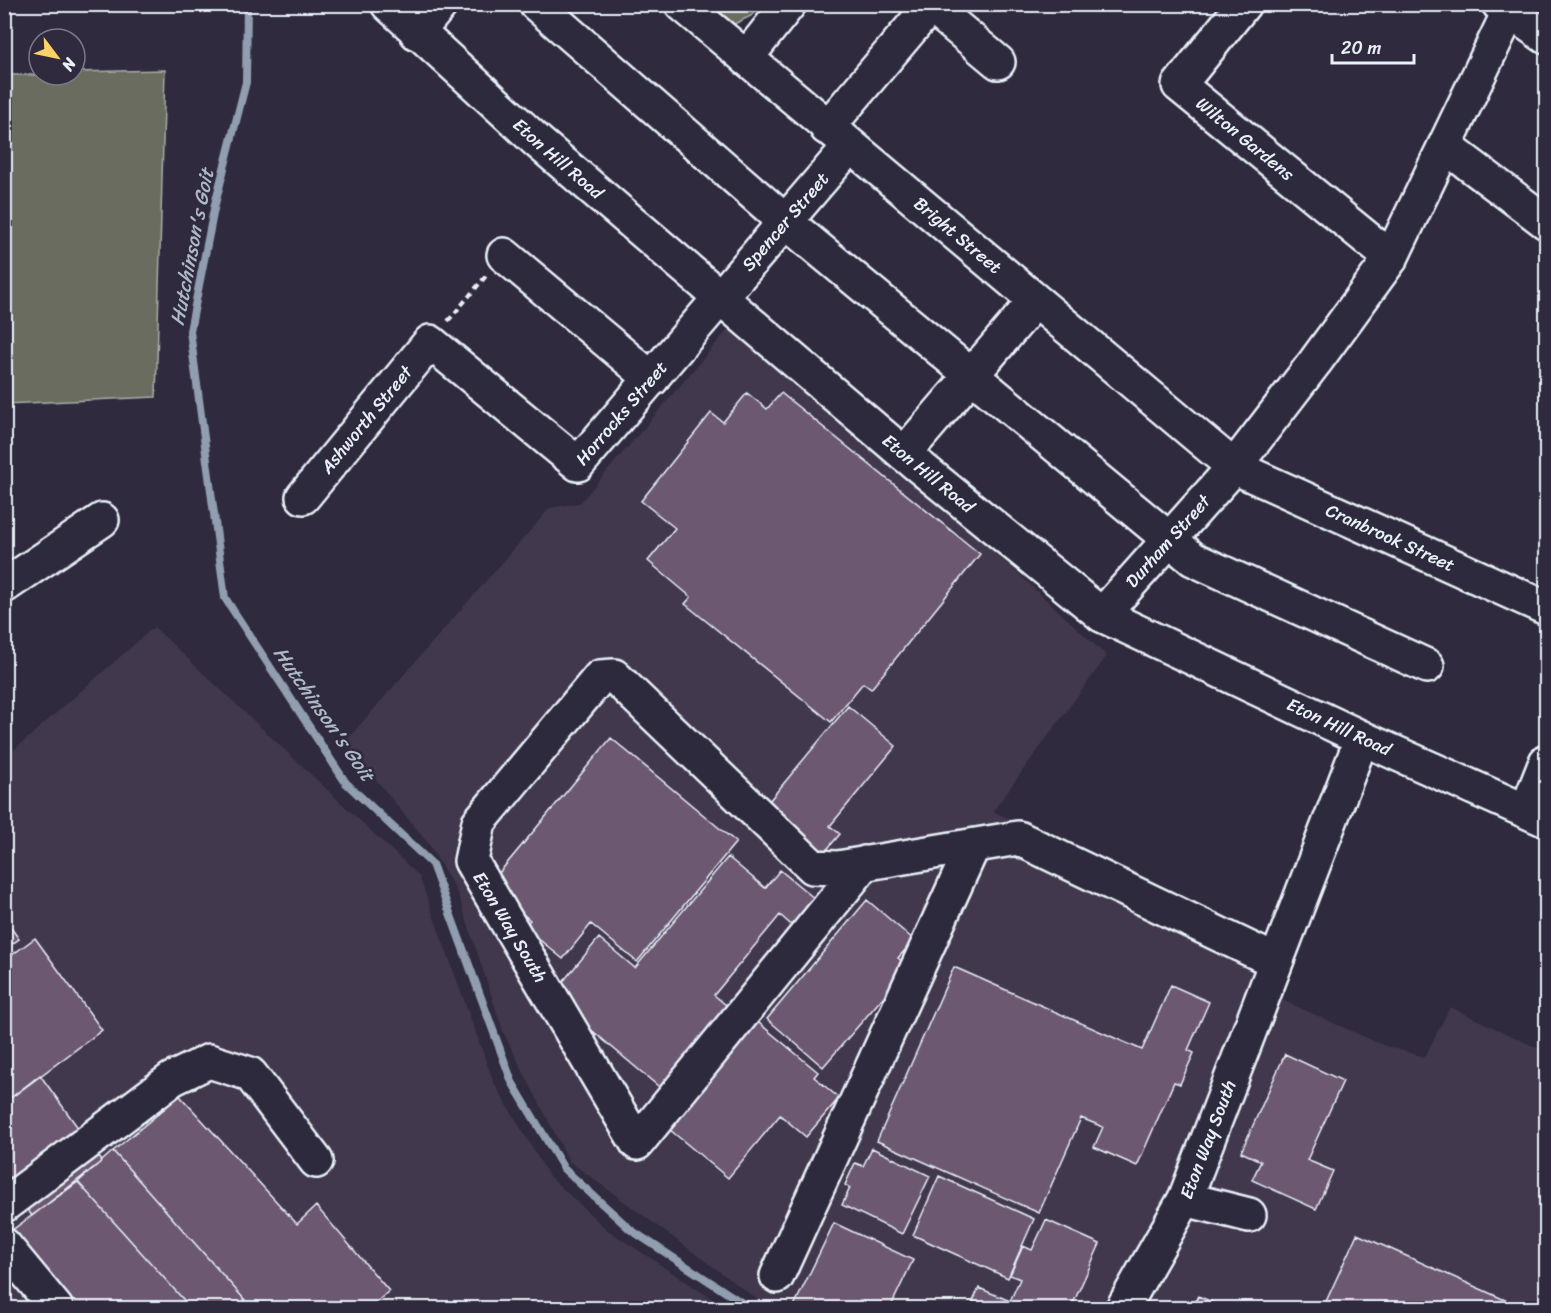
<svg xmlns="http://www.w3.org/2000/svg" width="1551" height="1313" viewBox="0 0 1551 1313" font-family="Sriracha,sans-serif">
  <rect width="100%" height="100%" fill="#2f2a3d"/>
  <filter id="ink" filterUnits="userSpaceOnUse"><feTurbulence type="fractalNoise" baseFrequency=".0167" numOctaves="2"/><feDisplacementMap in="SourceGraphic" scale="12" xChannelSelector="R" yChannelSelector="G"/><feConvolveMatrix kernelMatrix="1 2 1 2 8 2 1 2 1" color-interpolation-filters="sRGB"/></filter>
  <g filter="url(#ink)">
    <!-- built -->
    <path fill="#42384d" d="M730,327L995,552L1107,656L993,811L1254,941L1292,963L1282,1000L1385,1046L1425,1057L1450,1007L1546,1052V1308H769L569,1161L504,1034L458,894L428,843L345,742L550,508L580,503Z
      M154,627L419,876L494,1083L549,1176L606,1229L726,1308H5V758Z"/>
    <!-- green -->
    <path fill="#696c5e" stroke="#a8aeab" stroke-width="1.5" d="M708,5H761L751,16L732,25Z
      M165,70L156,397L5,404V75H75V72Z"/>
    <g fill="none" stroke-linecap="round" stroke-linejoin="round">
      <!-- stream -->
      <path stroke="#909eb0" stroke-width="8" d="M247,4L246,82L215,204L190,331L225,598L346,783L432,864L512,1082L564,1169L631,1230L750,1308"/>
    </g>
    <!-- building -->
    <path fill="#6d5972" stroke="#e8f1f8" stroke-width="1.5" d="M747,393L767,409L781,393L980,554L871,689L863,683L831,722L685,604L691,597L648,561L675,528L641,501L711,413L723,422Z
      M848,706L896,746L830,826L840,834L818,860L760,812Z
      M611,738L736,842L637,962L591,924L563,959L524,927L530,920L489,885Z
      M728,857L765,888L780,870L821,904L798,931L780,915L714,995L732,1010L664,1091L551,996L599,938L635,968Z
      M867,900L914,940L898,958L909,967L823,1067L767,1019Z
      M4,918L19,939L4,950Z
      M35,938L102,1030L4,1103V961Z
      M954,967L1142,1050L1171,985L1209,1002L1188,1050L1194,1053L1180,1084L1174,1082L1137,1166L1094,1147L1103,1127L1081,1118L1039,1213L877,1141Z
      M753,1018L818,1072L814,1077L839,1098L806,1137L780,1115L728,1178L664,1125Z
      M1285,1054L1343,1081L1307,1160L1333,1171L1316,1209L1252,1180L1261,1161L1241,1152Z
      M40,1075L102,1161L32,1216L4,1176V1103Z
      M180,1096L297,1224L316,1206L389,1291L370,1308L367,1304L362,1308H252L113,1151Z
      M872,1148L930,1176L902,1234L842,1205L850,1188L845,1185L855,1163L863,1166Z
      M113,1151L252,1308H191L78,1182Z
      M939,1176L1034,1219L1008,1278L913,1235Z
      M78,1182L191,1308H59L4,1236Z
      M1046,1220L1100,1244L1071,1308H970L979,1288L1010,1301L1020,1279L1010,1275L1023,1246L1032,1250Z
      M834,1223L913,1260L890,1308H793Z
      M1357,1234L1523,1308H1323Z
      M1198,1296L1226,1308H1193Z"/>
    <g fill="none" stroke-linecap="round" stroke-linejoin="round">
      <!-- minor casing -->
      <g stroke="#e8f1f8" stroke-width="38">
        <g id="minor">
          <path id="s1" d="M388,4L538,142L904,454L1102,615L1362,738L1546,820"/>
          <path d="M536,4L786,222L1193,559L1427,666"/>
          <path id="s2" d="M682,4L1234,467L1546,608"/>
          <path id="s3" d="M1244,4L1179,85L1391,258"/>
          <path d="M1499,4L1546,37"/>
          <path d="M931,6L998,62"/>
          <path d="M417,33L441,4"/>
          <path d="M746,58L789,4"/>
          <path d="M827,128L932,4"/>
          <path d="M1445,146L1546,222"/>
          <path d="M504,255L652,379"/>
          <path d="M904,454L1035,301"/>
          <path id="s4" d="M303,497L430,342L578,464L849,147"/>
          <path d="M4,586L102,520"/>
          <path id="s5" d="M1102,615L1234,467L1315,362L1391,258L1509,12"/>
          <path d="M1527,810L1546,762"/>
          <path d="M865,863L637,1143L471,861L479,822L600,677L614,676L813,867L838,868L1018,838L1275,961"/>
          <path d="M1185,1199L1249,1215"/>
          <path d="M4,1205L172,1079L209,1061L250,1074L316,1161"/>
          <path d="M4,1245L56,1308"/>
          <path d="M777,1276L973,846"/>
          <path id="s6" d="M1123,1308L1185,1199L1362,738"/>
        </g>
      </g>
      <!-- path -->
      <path stroke="#e8f1f8" stroke-width="4" stroke-dasharray="6 4.5" stroke-linecap="butt" d="M448,321L486,276"/>
      <!-- minor -->
      <use href="#minor" stroke="#2f2a3d" stroke-width="33"/>
    </g>
  </g>
  <g text-anchor="middle" dominant-baseline="central" stroke-width="5" stroke-linejoin="round" paint-order="stroke">
    <!-- street labels -->
    <g font-size="18" fill="#e8f1f8" stroke="#2f2a3d">
      <text stroke="none"><textPath href="#s3" startOffset="189">Wilton Gardens</textPath></text>
      <text stroke="none"><textPath href="#s1" startOffset="230">Eton Hill Road</textPath></text>
      <text stroke="none"><textPath href="#s4" startOffset="711">Spencer Street</textPath></text>
      <text stroke="none"><textPath href="#s2" startOffset="360">Bright Street</textPath></text>
      <text stroke="none"><textPath href="#s4" startOffset="459">Horrocks Street</textPath></text>
      <text stroke="none"><textPath href="#s4" startOffset="100">Ashworth Street</textPath></text>
      <text stroke="none"><textPath href="#s1" startOffset="716">Eton Hill Road</textPath></text>
      <text stroke="none"><textPath href="#s2" startOffset="892">Cranbrook Street</textPath></text>
      <text stroke="none"><textPath href="#s5" startOffset="99">Durham Street</textPath></text>
      <text stroke="none"><textPath href="#s1" startOffset="1202">Eton Hill Road</textPath></text>
      <text transform="translate(510 927) rotate(59)">Eton Way South</text>
      <text stroke="none"><textPath href="#s6" startOffset="189">Eton Way South</textPath></text>
    </g>
    <!-- water labels -->
    <g font-size="20" font-style="italic" fill="#aeb9c8" stroke="#2f2a3d">
      <text transform="translate(192 247) rotate(-79)">Hutchinson's Goit</text>
      <text transform="translate(324 714) rotate(55)">Hutchinson's Goit</text>
    </g>
  </g>
  <!-- margin -->
  <rect width="1551" height="1313" fill="none" stroke="#2f2a3d" stroke-width="24"/>
  <rect x="12" y="12" width="1527" height="1289" fill="none" stroke="#e8f1f8" stroke-width="2" filter="url(#ink)"/>
  <!-- north arrow -->
  <g transform="translate(57 57) rotate(122)"><circle r="28" fill="#2f2a3d" stroke="#797a88" stroke-width="1.5"/>
  <path d="M0-4.5L10 22L0 15L-10 22Z" fill="#ffd166"/>
  <text y="-9" font-size="16" font-weight="bold" text-anchor="middle" fill="#e8f1f8">N</text>
  </g>
  <!-- scale -->
  <path d="M1332 54v9h82v-9" fill="none" stroke="#e8f1f8" stroke-width="3"/>
  <text x="1341" y="54" font-size="18" fill="#e8f1f8" stroke="#2f2a3d" stroke-width="4.5" paint-order="stroke">20 m</text>
</svg>
